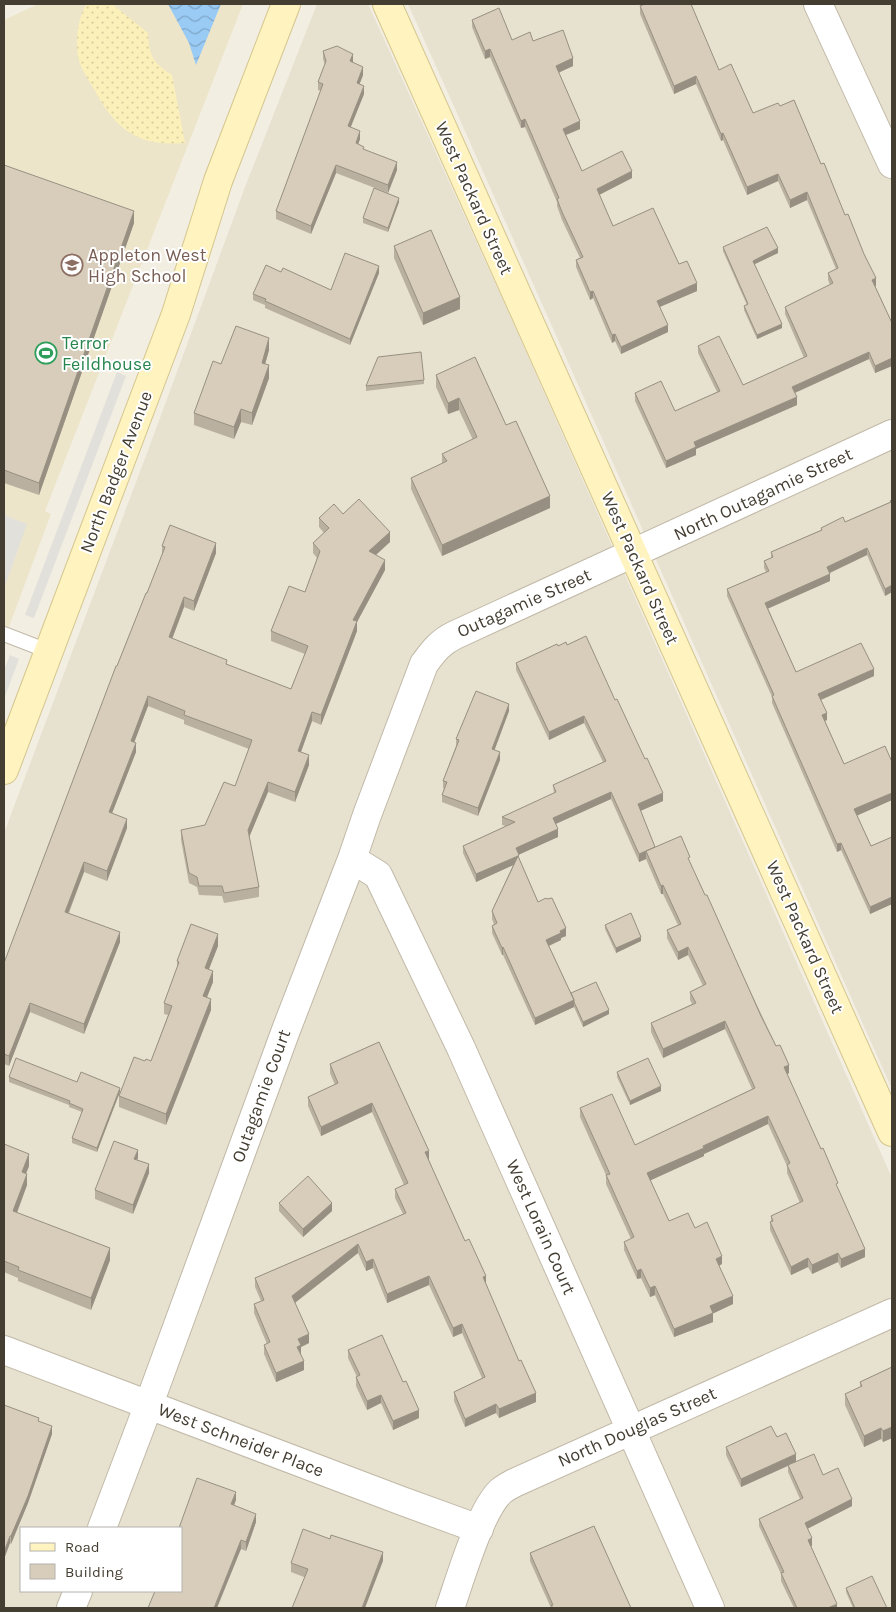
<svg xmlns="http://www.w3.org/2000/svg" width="896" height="1612" viewBox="0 0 896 1612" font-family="Karla,sans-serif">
  <defs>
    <pattern id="sand-dots" width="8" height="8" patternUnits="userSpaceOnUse" patternTransform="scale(1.25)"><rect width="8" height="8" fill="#fbf0b9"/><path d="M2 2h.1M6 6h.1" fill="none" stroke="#d8cfa0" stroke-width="1.8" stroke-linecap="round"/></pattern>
    <pattern id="water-waves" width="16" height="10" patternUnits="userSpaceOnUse" patternTransform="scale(1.25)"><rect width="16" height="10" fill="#99cbf5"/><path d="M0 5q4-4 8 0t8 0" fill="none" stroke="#7ea6c7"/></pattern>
  </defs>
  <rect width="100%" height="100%" fill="#f2eee2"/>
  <!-- residential -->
  <path fill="#e7e1d0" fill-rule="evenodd" d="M317,4H368L507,309L892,1178V1608H4V833L150,445L245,187ZM21,1528H181V1591H21Z
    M408,4H892V1089L440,75Z"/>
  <!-- education -->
  <path fill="#ede5ca" d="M38,4H243L45,511L51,514L4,640V20Z"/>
  <!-- sand -->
  <path fill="url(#sand-dots)" d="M86,4H112L148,33C149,56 153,63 172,75L185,143C170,144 156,144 143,139C117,130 104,107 91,84C87,78 83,71 80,64C74,45 77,21 86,4Z"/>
  <!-- parking -->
  <path fill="#e2e0db" d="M117,372L126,376L34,618L25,615Z
    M4,515L27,524L4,589Z
    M10,655L19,659L4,699V670Z"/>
  <!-- water -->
  <path fill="url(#water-waves)" d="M168,4H221L196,65L189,43Z"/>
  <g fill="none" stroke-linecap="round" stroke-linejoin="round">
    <!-- lane casing -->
    <g stroke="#c1b9a7" stroke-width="16">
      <path id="lane" d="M4,634L48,651"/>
    </g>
    <!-- street casing -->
    <g stroke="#c1b9a7" stroke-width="30">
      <path id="street" d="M818,4L892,164
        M352,859L378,875L461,1048L710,1608
        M4,1350L402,1501L479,1529
        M102,1528L149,1404L286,1030L352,859L367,815L424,664C433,652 440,642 455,635L892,434
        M71,1608L78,1591
        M450,1608C460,1580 480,1510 501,1491C505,1488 510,1485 514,1483L892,1313"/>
    </g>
    <!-- secondary casing -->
    <g stroke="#d5c68e" stroke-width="30">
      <path id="secondary" d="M387,4L892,1132
        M4,770L176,314L218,181L286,4"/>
    </g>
    <!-- lane -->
    <use href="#lane" stroke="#fff" stroke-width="14"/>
    <!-- street -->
    <use href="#street" stroke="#fff" stroke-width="28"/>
    <!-- secondary -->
    <use href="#secondary" stroke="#fff3bf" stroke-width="28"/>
  </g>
  <!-- wall -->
  <path fill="#bab0a0" d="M640,6L719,70L753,113L780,106L821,164L845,215L876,286H875L892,323V366L875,373L869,359L795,393L797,405L696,449V455L666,468L635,401V393L675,411L717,392L698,353V346L743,385L804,358L785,314V307L830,285L828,280V273L836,269L807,200L790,208L778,181L747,195L723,140L721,141L696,84L674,94L640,14Z
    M472,20L512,40L533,41L573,66L558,72L580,129L566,135L582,171L632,178L599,195L613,226L679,264L697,291L660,307L668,332L621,354L615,341L612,343L593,298L590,300L576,267V260L580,258L562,220L557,206V202L525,127L521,128L490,57L485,59L472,27Z
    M323,51L353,62L363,75L359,84L364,94L350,127L360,139L358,144L364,150L397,170L388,193L336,173L311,234L276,219V211L321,91L318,90V82L325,65L323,59Z
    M4,165L134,223L39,495L4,483Z
    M399,202L388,232L363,223V218Z
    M394,246L460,309L423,325L394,258Z
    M723,247L778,253L754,264L782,328L757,339L744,310V306L747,305L723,251Z
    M281,272L331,290L379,273L350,345L265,308V305L253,300V294Z
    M269,350L265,364L269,378L252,425L241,422L234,439L194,425V413L221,364Z
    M436,375L506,425L550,508L442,556L411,489V478L442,464V454L473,440L459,410L448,414L436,387Z
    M424,380V384L366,391V386Z
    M892,500V592L885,596L867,555L830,573V581L768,608L796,672L874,676L821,700L827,720L825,721L844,764L892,762V800L857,815L871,846L892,837V904L870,914L841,850L837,852L772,703V697L727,596V589L766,572L764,568V561L771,558V552L821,530V528L845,522L890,502V501Z
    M343,514L390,542L376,555L385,570L357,622V631L321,725L312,721L301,752L309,765L295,802L268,792L249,837L259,887V897L224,903L222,896L199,895L197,887L189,883L181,840V830L205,825L235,786L249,749L184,724V720L148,706L134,742L136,752L112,813L127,828L107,881L84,872L69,913L120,942L84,1034L30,1012L9,1066L4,1064V963L117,666L147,593L162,556V546L216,553L194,611L184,607L172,639L227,665L291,689L305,654L271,641V631L305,592L317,558L313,553V543L324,533L319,527V518Z
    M567,645L615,700L663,801L640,811L655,847L690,863L789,1073L787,1074L838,1191L865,1257L841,1268L838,1262L812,1274L808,1267L791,1275L770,1230V1222H771V1216L800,1203L787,1173V1166L768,1124L704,1154V1156L650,1180L669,1221L695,1228L722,1264L719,1266L733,1304L713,1313V1322L674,1337L655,1295L650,1297L641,1278L637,1279L624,1250V1242L631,1239L606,1184V1175L580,1117V1108L635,1145L752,1089L725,1029L663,1058L651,1032V1023L692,1004L690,1000V992L703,986L688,955L678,960L667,938V930L678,925L663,894H661L646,859L639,862L611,799L556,824L558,837L519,854V859L538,902L566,936L561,938V940L549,946L571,993L609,1014L583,1027L574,1007L535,1025L503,955H502L492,933V926L494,924L492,919V911L513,865L476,882L463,853V846L506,826L502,825V817L554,794L553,785L603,762L584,723L549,740L516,670V663L558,646Z
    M509,711L494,750L500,760L478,816L442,802V795L444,789L443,788V781L456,746V739Z
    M605,925L641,941L616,953L605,929Z
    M218,946L209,969L213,982L207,997L211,1010L166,1125L119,1107V1096L145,1061H151L168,1015L164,1014V1003L177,969V961Z
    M379,1042L429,1160H428L465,1241L486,1285L536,1402L499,1418L496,1413L465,1427L454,1401V1392L482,1378L462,1333L453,1337L429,1285L387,1303L373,1268L366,1271L358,1253L295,1303L309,1343L301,1347V1354L304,1370L276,1382L264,1354V1345L267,1344L254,1313V1304L261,1301L255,1287V1278L403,1214L395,1198V1189L404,1185L372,1112L321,1136L308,1106V1097L335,1085L330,1073V1064Z
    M617,1072L661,1091L630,1105L617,1077Z
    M9,1077L77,1082L120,1088L97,1152L72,1143V1138L82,1112L69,1107V1105L9,1082Z
    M4,1144L29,1166L26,1173L27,1185L17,1213L110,1260L91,1310L18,1281V1278L4,1272Z
    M138,1158L137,1160L149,1173L133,1214L95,1199V1190Z
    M279,1203L332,1211L303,1237L279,1211Z
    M348,1350L419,1418L393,1430L381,1403L367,1410L356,1386V1377H357L348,1358Z
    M892,1367V1439V1438L883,1442L881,1439L864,1447L845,1405V1394L860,1387V1382Z
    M39,1422L52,1434L28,1503L11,1544L10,1543L4,1559Z
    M777,1437L796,1462L823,1475L852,1506L807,1529L812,1546H811L837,1608H794L781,1581V1574L759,1526V1519L800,1499L788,1472V1466L741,1487L726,1455V1447Z
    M236,1500L234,1505L256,1522L246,1551L241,1549L148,1608Z
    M530,1553L631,1608H551L530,1561Z
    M383,1561L304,1577L291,1572V1563Z
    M846,1588L887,1608H853L846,1592Z"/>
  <!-- shaded-wall -->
  <path fill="#979082" d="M490,49V57L485,59V51Z
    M353,54V62L350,69V61Z
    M573,58V66L556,74V66Z
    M363,67V75L357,91V83Z
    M696,76V84L674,94V86Z
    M364,86V94L348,134V126Z
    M525,119V127L521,128V121Z
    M580,121V129L563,136V129Z
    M360,131V139L356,151V143Z
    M723,133V140L721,141V134Z
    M397,162V170L388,193V185Z
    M336,165V173L311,234V226Z
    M632,171V178L597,196V189Z
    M778,174V181L747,195V187Z
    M807,192V200L790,208V200Z
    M399,198V202L388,232V228Z
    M134,211V223L39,495V483Z
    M778,248V253L753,265V261Z
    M379,266V273L350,345V339Z
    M876,278V286L872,288V280Z
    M697,283V291L657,308V301Z
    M593,291V298L590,300V292Z
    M460,297V309L423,325V313Z
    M782,324V328L757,339V335Z
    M668,325V332L621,354V347Z
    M615,334V341L612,343V335Z
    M269,338V350L262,375V363Z
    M869,352V359L792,394V387Z
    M892,358V366L875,373V366Z
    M269,365V378L252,425V413Z
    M797,397V405L696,449V455L666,468V461L694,442Z
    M459,398V410L448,414V403Z
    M241,409V422L234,439V427Z
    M550,496V508L442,556V545Z
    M390,532V542L369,561V551Z
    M216,543V553L194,611V601Z
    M867,548V555L827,574V567Z
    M385,560V570L357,622V631L321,725V715L353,620Z
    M830,574V581L765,610V603Z
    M892,585V592L885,596V589Z
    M184,597V607L169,647V637Z
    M874,669V676L818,701V694Z
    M148,696V706L131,751V741Z
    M509,704V711L492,757V749Z
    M312,712V721L298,760V751Z
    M827,713V720L822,722V715Z
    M584,716V723L549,740V732Z
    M136,743V752L109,821V812Z
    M500,752V760L478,816V808Z
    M309,755V765L295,802V792Z
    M268,782V792L248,840V830Z
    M611,792V799L553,825V818Z
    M663,793V801L638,812V804Z
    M892,793V800L854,817V809Z
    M127,819V828L107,881V871Z
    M558,829V837L516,856V848Z
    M841,843V850L837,852V844Z
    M646,851V859L639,862V854Z
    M518,856V863L476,882V874Z
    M84,862V872L65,921V912Z
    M663,885V894H661V886Z
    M892,897V904L870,914V907Z
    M566,928V936L561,938V940L546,947V940Z
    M120,932V942L84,1034V1024Z
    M218,934V946L205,979V968Z
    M641,937V941L616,953V948Z
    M503,947V955H502V948Z
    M688,947V955L678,960V952Z
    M213,971V982L203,1007V996Z
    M211,999V1010L166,1125V1114Z
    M574,1000V1007L535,1025V1018Z
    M30,1003V1012L9,1066V1056Z
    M609,1010V1014L583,1027V1022Z
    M725,1021V1029L663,1058V1049Z
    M789,1065V1073L784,1076V1067Z
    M661,1086V1091L630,1105V1101Z
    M120,1088V1092L97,1152V1148Z
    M372,1103V1112L321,1136V1127Z
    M768,1116V1124L704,1154V1156L647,1182V1173L703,1146Z
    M138,1150V1158L134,1167V1159Z
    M429,1151V1160L425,1161V1152Z
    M29,1154V1166L22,1184V1172Z
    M149,1164V1173L133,1214V1205Z
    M27,1174V1185L13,1223V1211Z
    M332,1203V1211L303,1237V1229Z
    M358,1244V1253L292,1305V1296Z
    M110,1248V1260L91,1310V1298Z
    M865,1249V1257L841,1268V1259Z
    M838,1253V1262L812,1274V1265Z
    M722,1256V1264L716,1267V1259Z
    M808,1258V1267L791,1275V1267Z
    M373,1259V1268L366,1271V1262Z
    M641,1269V1278L637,1279V1271Z
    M429,1276V1285L387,1303V1294Z
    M486,1276V1285L483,1277Z
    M655,1286V1295L650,1297V1288Z
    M733,1296V1304L710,1315V1306Z
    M713,1313V1322L674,1337V1329Z
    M462,1324V1333L453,1337V1328Z
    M309,1334V1343L301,1347V1354L297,1347L298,1339Z
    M304,1361V1370L276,1382V1373Z
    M536,1393V1402L499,1418V1409Z
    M381,1395V1403L367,1410V1401Z
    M496,1404V1413L465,1427V1419Z
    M419,1410V1418L393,1430V1421Z
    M52,1426V1434L28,1503L11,1544V1536Z
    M892,1427V1438L883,1442V1431Z
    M881,1428V1439L864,1447V1436Z
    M796,1454V1462L741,1487V1479Z
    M236,1492V1500L231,1513V1504Z
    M852,1499V1506L805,1530V1523Z
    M256,1514V1522L246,1551V1542Z
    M10,1536V1543L4,1559V1552Z
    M812,1538V1546L808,1547V1540Z
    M241,1540V1549L217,1608H214Z
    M383,1552V1561L365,1608H362Z
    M837,1604V1608H828Z"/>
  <!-- building -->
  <path fill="#d8cdba" stroke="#979082" d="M645,4H691L719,70L731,64L753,113L778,103L780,106L794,100L821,164L824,163L845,215L848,214L864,254L876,278L872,280L892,323V358L875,366L869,352L792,387L797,397L694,442L696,447L666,461L635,393L661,381L675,411L720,391L698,346L719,336L743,385L807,356L785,307L833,283L828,273L838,268L807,192L790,200L778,174L747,187L723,133L721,134L696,76L674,86L640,6Z
    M499,8L512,40L530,32L533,41L563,30L573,58L556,66L580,121L563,129L582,171L622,151L632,171L597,189L613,226L653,208L679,264L687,261L697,283L657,301L668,325L621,347L615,334L612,335L593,291L590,292L576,260L583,257L562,212L557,199L559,198L525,119L521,121L490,49L485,51L472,20Z
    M337,46L353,54L350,61L363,67L357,83L364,86L348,126L360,131L356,143L364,147L363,149L397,162L388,185L336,165L311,226L276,211L323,84L318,82L326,61L323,51Z
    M4,165L134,211L39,483L4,470Z
    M374,188L399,198L388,228L363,218Z
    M767,227L778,248L753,261L782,324L757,335L744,306L748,304L723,247Z
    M431,230L460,297L423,313L394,246Z
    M345,253L379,266L350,339L265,301L266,299L253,294L266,265L281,272L283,268L331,290Z
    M236,326L269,338L262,363L269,365L252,413L241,409L234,427L194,413L213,361L221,364Z
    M421,352L424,380L366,386L378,357Z
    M475,357L506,425L516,421L550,496L442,545L411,478L447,461L442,454L477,437L459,398L448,403L436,375Z
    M359,499L390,532L369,551L385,560L353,620L357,621L321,715L312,712L298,751L309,755L295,792L268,782L248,830L259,887L224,893L222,886H199L197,877L189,873L181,830L205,825L224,782L235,786L252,740L184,715L185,711L148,696L131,741L136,743L109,812L127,819L107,871L84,862L65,912L120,932L84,1024L30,1003L9,1056L4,1054V963L116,666H117L146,593H147L165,547L162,546L170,525L216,543L194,601L184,597L169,637L227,660L226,664L291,689L308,646L271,631L289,586L305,592L320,551L313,543L329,528L319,518L334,504L343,514Z
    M892,500V585L885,589L867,548L827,567L830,574L765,603L796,672L861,643L874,669L818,694L827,713L822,715L844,764L885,746L892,762V793L854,809L871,846L892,837V897L870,907L841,843L837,844L772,696L774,695L727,589L769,571L764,561L773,557L771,552L822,530L821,528L843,517L845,522L891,502L890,501Z
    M586,636L615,700L617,699L645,759L647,758L663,793L638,804L655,847L639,854L611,792L553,818L558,829L516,848L519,855L518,856L538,902L546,898L547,899L552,898L566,928L560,931L561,933L546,940L574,1000L535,1018L503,947L502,948L492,926L497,923L492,911L518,856L476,874L463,846L515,822L502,817L556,792L553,785L606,761L584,716L549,732L516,663L557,644L558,646L566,642L567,645Z
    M476,691L509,704L492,749L500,752L478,808L442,795L447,782L443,781L459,740L456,739Z
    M681,836L690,857L688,858L705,895H707L761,1016L776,1046L780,1045L789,1065L784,1067L821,1149L823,1148L838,1183L836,1184L865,1249L841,1259L838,1253L812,1265L808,1258L791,1267L770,1222L773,1221L771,1216L803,1201L787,1165L790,1163L768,1116L703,1146L704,1148L647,1173L669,1221L688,1213L695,1228L707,1222L722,1256L716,1259L733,1296L710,1306L713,1313L674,1329L655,1286L650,1288L641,1269L637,1271L624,1242L634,1237L606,1175L610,1174L580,1108L612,1094L635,1145L755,1088L725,1021L663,1049L651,1023L696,1003L690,992L706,984L688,947L678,952L667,930L681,924L663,885L661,886L646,851Z
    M631,913L641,937L616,948L605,925Z
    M191,924L218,934L205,968L213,971L203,996L211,999L166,1114L119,1096L134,1057L145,1061L146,1059L151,1061L172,1006L164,1003L179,962L177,961Z
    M596,982L609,1010L583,1022L574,1002V1000L571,993Z
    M379,1042L429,1151L425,1152L465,1241L469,1239L486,1276L483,1277L519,1361L521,1360L536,1393L499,1409L496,1404L465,1419L454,1392L485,1377L462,1324L453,1328L429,1276L387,1294L373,1259L366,1262L358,1244L292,1296L309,1334L298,1339L301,1345L297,1347L304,1361L276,1373L264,1345L270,1342L254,1304L264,1300L255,1278L406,1213L395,1189L408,1183L372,1103L321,1127L308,1097L338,1083L330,1064Z
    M16,1058L77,1082L81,1072L120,1088L97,1148L72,1138L83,1109L69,1103L70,1101L9,1077Z
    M648,1058L661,1086L630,1101L617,1072Z
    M114,1141L138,1150L134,1159L149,1164L133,1205L95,1190Z
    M4,1144L29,1154L22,1172L27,1174L13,1211L110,1248L91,1298L18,1270L19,1267L4,1261Z
    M308,1176L332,1203L303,1229L279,1203Z
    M382,1335L403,1382L406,1381L419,1410L393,1421L381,1395L367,1401L356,1377L360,1375L348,1350Z
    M892,1367V1428V1427L883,1431L881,1428L864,1436L845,1394L862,1386L860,1382Z
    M4,1405L39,1418L38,1421L52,1426L28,1496L11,1536H10L4,1552Z
    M771,1426L777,1437L786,1433L796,1454L741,1479L726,1447Z
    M814,1454L823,1475L838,1468L852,1499L805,1523L812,1538L808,1540L837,1604L828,1608H797L781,1573L784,1572L759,1519L803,1498L788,1465Z
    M197,1478L236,1492L231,1504L256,1514L246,1542L241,1540L214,1608H148L155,1591H181V1528H179Z
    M594,1526L631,1608H553L551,1605H553L530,1553Z
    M303,1529L330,1539L331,1535L383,1552L362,1608H292L308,1569L291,1563Z
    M872,1576L887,1608H855L846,1588Z"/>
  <!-- icons -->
  <defs>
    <g id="school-ring" transform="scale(1.125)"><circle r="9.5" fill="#fff" stroke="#8d6e63" stroke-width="1.5"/><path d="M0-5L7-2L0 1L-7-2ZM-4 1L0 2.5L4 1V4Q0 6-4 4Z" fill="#8d6e63"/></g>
    <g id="stadium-ring" transform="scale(1.125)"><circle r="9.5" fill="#fff" stroke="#2e9e5b" stroke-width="1.5"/><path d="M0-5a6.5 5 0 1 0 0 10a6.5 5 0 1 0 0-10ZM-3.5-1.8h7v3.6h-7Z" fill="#2e9e5b"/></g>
  </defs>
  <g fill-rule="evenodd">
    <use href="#school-ring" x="72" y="265"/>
    <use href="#stadium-ring" x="46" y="353"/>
  </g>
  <g text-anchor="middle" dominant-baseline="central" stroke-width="4" stroke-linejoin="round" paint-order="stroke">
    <!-- street labels -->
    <g font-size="18" fill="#443e32" stroke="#fff">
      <text transform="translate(474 198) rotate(66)">West Packard Street</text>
      <text transform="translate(116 472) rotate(-69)">North Badger Avenue</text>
      <text transform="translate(763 494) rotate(-25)">North Outagamie Street</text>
      <text transform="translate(640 568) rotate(66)">West Packard Street</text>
      <text transform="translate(524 603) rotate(-24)">Outagamie Street</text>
      <text transform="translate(805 937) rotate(66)">West Packard Street</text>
      <text transform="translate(261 1096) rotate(-70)">Outagamie Court</text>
      <text transform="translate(541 1227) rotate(66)">West Lorain Court</text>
      <text transform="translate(637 1427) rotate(-24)">North Douglas Street</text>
      <text transform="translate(241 1440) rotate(21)">West Schneider Place</text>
    </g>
    <!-- education labels -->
    <g font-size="18" fill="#785e54" stroke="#fff" text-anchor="start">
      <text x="88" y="255">Appleton West<tspan x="88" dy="21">High School</tspan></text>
    </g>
    <!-- leisure labels -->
    <g font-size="18" fill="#27864d" stroke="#fff" text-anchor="start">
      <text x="62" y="343">Terror<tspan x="62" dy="21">Feildhouse</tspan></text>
    </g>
  </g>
  <!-- border -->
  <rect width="896" height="1612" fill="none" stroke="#443e32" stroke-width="10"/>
  <!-- legend -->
  <rect x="20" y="1527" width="162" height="65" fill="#ffffff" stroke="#b4b2ad"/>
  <rect x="30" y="1543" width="25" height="8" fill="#fff3bf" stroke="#b4b2ad"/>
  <text x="65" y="1552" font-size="15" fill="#443e32">Road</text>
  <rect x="30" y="1564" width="25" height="15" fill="#d8cdba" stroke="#b4b2ad"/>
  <text x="65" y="1577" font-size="15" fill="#443e32">Building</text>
</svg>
